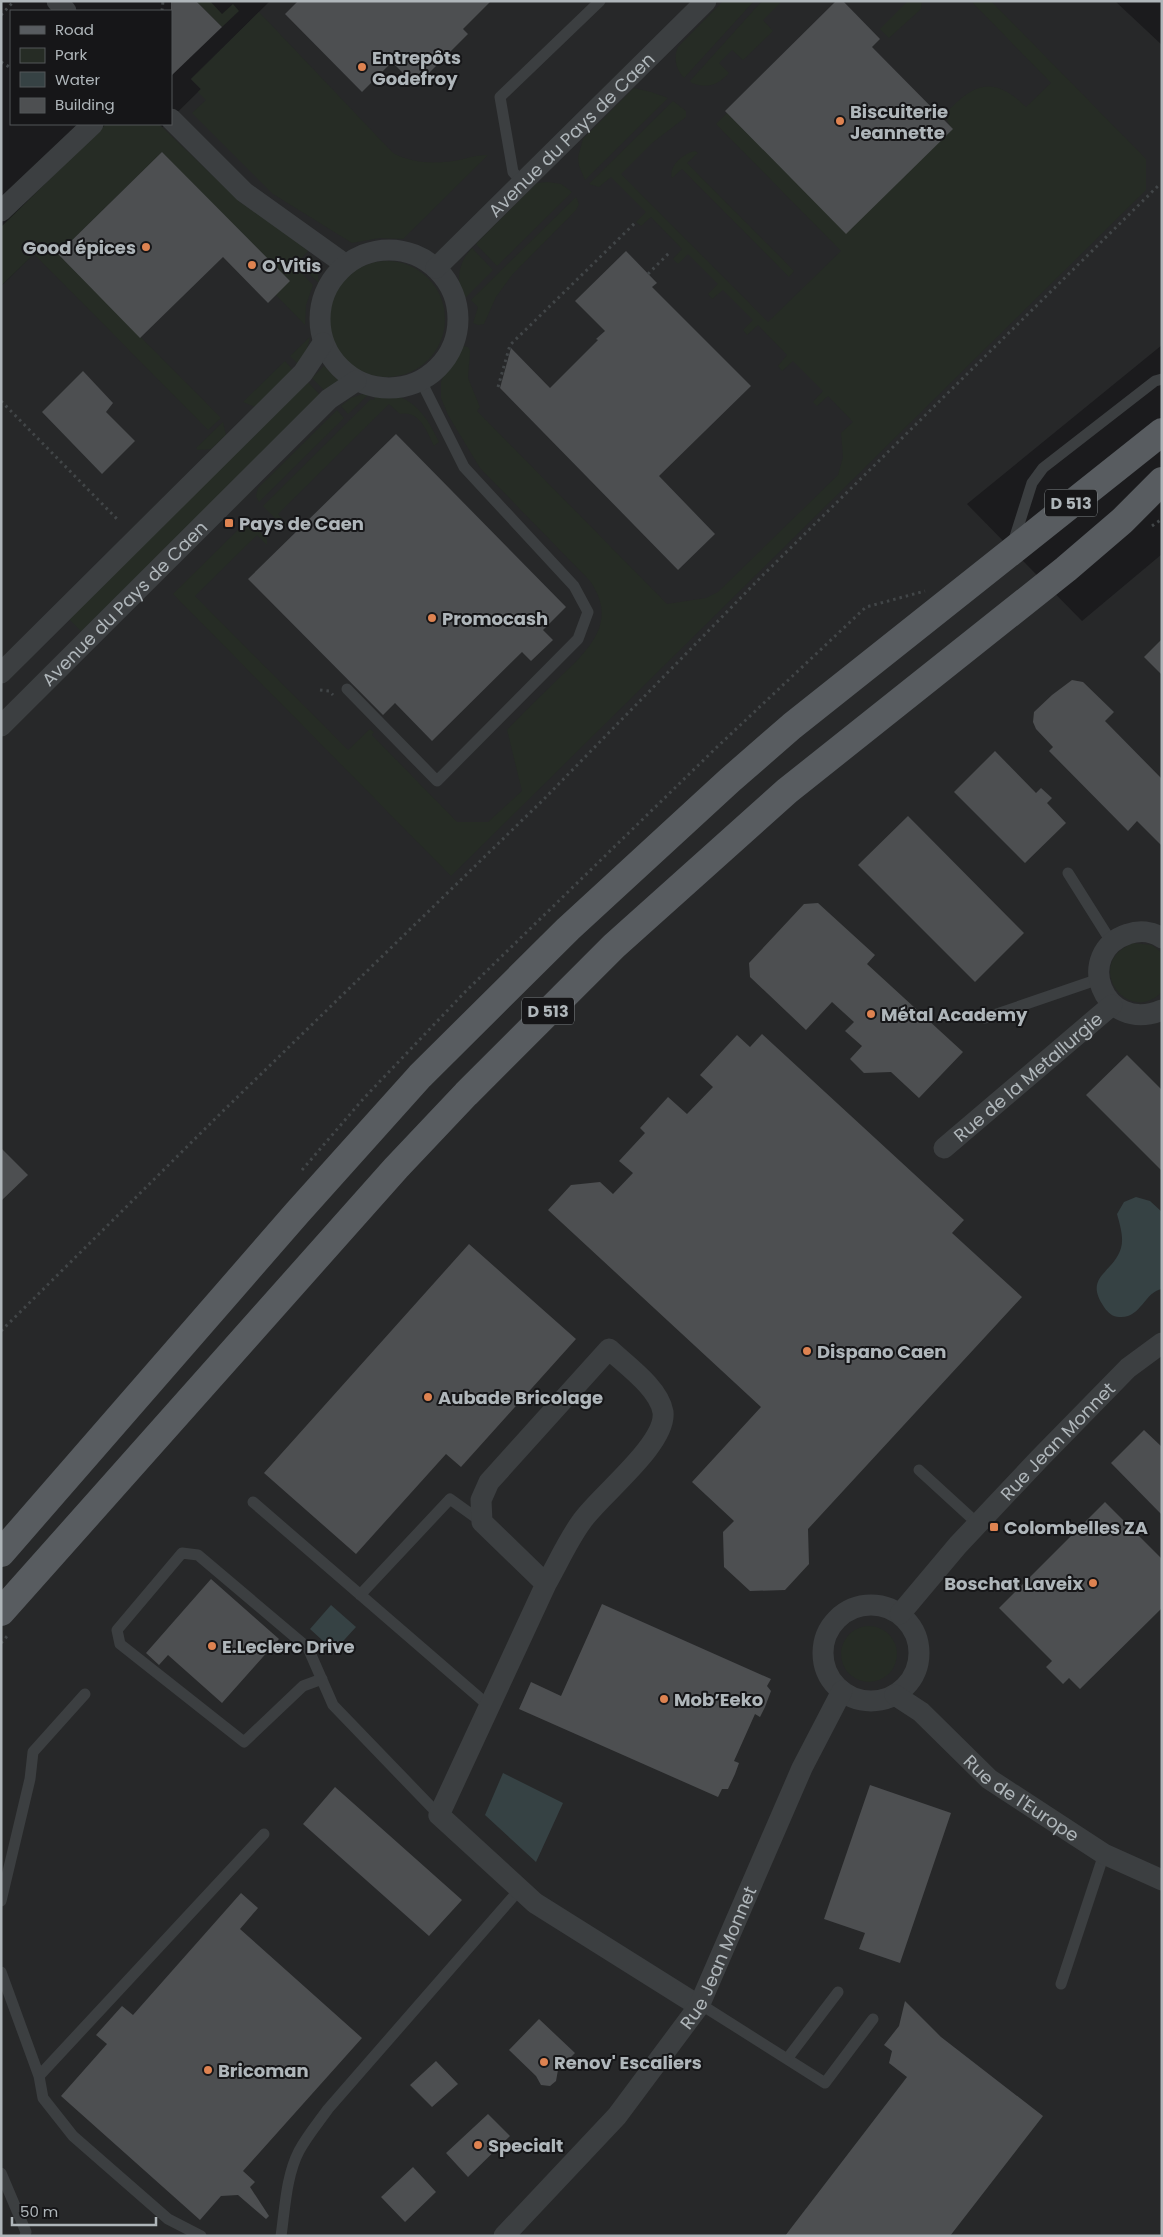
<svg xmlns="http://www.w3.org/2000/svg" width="1163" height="2237" viewBox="0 0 1163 2237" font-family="Poppins,sans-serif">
  <rect width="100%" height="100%" fill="#1b1b1d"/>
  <!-- built -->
  <path fill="#272829" d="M270,1H1115L1162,45V345L967,504L1082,621L1162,554V2236H1V286L201,89L191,79Z"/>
  <!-- green -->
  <path fill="#262c25" d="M196,1H210L222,14L233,4L239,11L222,27Z
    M723,1H754L684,78C676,69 673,58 678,47Z
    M762,1H782L763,20L773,31L743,60L732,50L719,63L729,73C718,85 707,89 692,83L690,81Z
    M908,1H922L921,9L889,38L880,29Z
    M971,1H991L1146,159V190L451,876L173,594L248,520L267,539V545L257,535L195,596L348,750L370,729L374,732L372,735L457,822H488L522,791L507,730C523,713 540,697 556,681C586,652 620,624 590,581L480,468L448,415L441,398V382L444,374L454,360L459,345L468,347L470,351L468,378L480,407L477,411L667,604L706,598L718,592L838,475L843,457L841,433L853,422L828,396L817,406L813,402L823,391L793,361L782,371L778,366L787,355L758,325L747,335L743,330L753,320L723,290L712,299L708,294L718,284L688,254L678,264L673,259L682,249L651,217L641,226L636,222L646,212L611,177L599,187L589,184L673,101L686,111V117L652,143L621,174L768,322L841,251L716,124L727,113L846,233L952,129L944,115C973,84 992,74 1026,107L1051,83Z
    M259,12L393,153C412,163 432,164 453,161C466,159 475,155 488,155L403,239L380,238L352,243L273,194L192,113L206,100L198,92L201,89L191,79Z
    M634,88L651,92L668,98L585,180L579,166L578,157L583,139Z
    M106,124H159L240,202L288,235L308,251L299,261L302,274L313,285L306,305L305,325L276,295L162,152L58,254L221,418L208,430L34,254L1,286V227Z
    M695,151L698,153L687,163L794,271L789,277L682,169L672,178C668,166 684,153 695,151Z
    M548,182L561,184L572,192L497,266L476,244L537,183Z
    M576,197L579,204L576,210L512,275L496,297L484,324L478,325L473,323L478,307L471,300Z
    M472,248L493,270L462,301C457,280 457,264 472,248Z
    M311,255L317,268L319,283L307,272L305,262Z
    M329 319a58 58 0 1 1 116 0a58 58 0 1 1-116 0Z
    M310,337L307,349L298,364L290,356Z
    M285,361L293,370L255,407L243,402Z
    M324,366L338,380L326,392L312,378Z
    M308,382L321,396L82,632L68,618Z
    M363,394L368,395L348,414L341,406L351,398Z
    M375,395C383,397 392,395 399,397C419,403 431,425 439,442L434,446C427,432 420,410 400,414L389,404L278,514L288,525H282L263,506L371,399L374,400Z
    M337,410L344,418L259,502L256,496L258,488Z
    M223,422L226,435L211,449L198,450L196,448Z
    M1133,943L1152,945L1162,953V992C1127,1027 1082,963 1133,943Z
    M841 1654a28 28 0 1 1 56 0a28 28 0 1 1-56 0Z"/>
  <!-- water -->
  <path fill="#364244" d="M1136,1197L1150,1201L1162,1212V1289C1144,1292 1141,1319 1119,1317C1113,1317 1108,1313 1104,1307C1083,1276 1113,1274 1121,1248C1124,1238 1120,1225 1117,1214L1124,1202Z
    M331,1605L356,1627L334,1651L310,1629Z
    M503,1773L563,1803L536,1862L485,1815Z"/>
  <!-- building -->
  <path fill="#4d4f51" d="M171,1H196L222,27L171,76Z
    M298,1H491L463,29L468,34L416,86L392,62L362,92L285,14Z
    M836,1H843L880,39L872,47L953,129L846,234L725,111Z
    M162,152L290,281L268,303L223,257L140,338L58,254Z
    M626,251L657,283L652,287L751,386L659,476L715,534L678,570L500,388L511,348L550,388L598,340L596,339L605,331L575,301Z
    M83,371L113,403L106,412L135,441L102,474L42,412Z
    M396,434L566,607L543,630L553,640L531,661L522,652L432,741L395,703L383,715L248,579Z
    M1162,639V675L1144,657Z
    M1072,680L1083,682L1114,712L1105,721L1162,779V846L1137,821L1128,831L1049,751L1053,747L1036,729L1033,722L1034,712L1052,695Z
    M995,751L1036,793L1041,788L1052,798L1047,803L1066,823L1025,863L954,792Z
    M908,816L1024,933L975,982L858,865Z
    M818,903L875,955L867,964L963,1052L919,1098L891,1072L864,1073L850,1059L862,1046L845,1031L854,1022L832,1002L806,1030L750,977L749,963L804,904Z
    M762,1034L964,1220L952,1233L1022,1297L808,1529L809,1564L785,1590L750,1591L724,1567L723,1532L734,1521L692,1482L761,1407L548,1210L571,1185L600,1182L613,1194L633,1173L619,1161L645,1133L640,1128L668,1097L687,1114L713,1087L700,1075L737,1035L750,1047Z
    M1127,1055L1162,1090V1171L1086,1095Z
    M1,1148L28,1175L1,1201Z
    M469,1244L576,1339L461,1467L446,1454L356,1554L264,1473Z
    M1144,1430L1162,1447V1515L1111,1463Z
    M1105,1502L1162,1559V1608L1080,1689L1069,1678L1063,1684L1046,1667L1052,1661L999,1608Z
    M211,1579L279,1639L222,1703L168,1655L159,1665L146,1653Z
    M602,1604L771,1679L767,1686L771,1691L765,1707L760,1717L755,1714L734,1761L739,1763L735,1774L728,1789H722L718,1797L519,1709L531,1682L561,1696Z
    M870,1785L951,1813L900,1963L859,1949L865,1933L824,1919Z
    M335,1787L462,1900L429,1936L303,1824Z
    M241,1893L258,1908L240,1929L362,2038L243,2171L255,2182L250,2187L269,2216L266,2219L238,2195L221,2196L200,2220L61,2096L107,2044L96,2035L122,2006L133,2015Z
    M905,2001L941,2037L1043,2116L950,2236H785L907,2077L889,2063L892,2051L884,2045L899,2026Z
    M539,2019L575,2053L558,2070L556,2081L550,2086L541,2085L536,2076L509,2050Z
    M436,2061L458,2084L432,2107L410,2085Z
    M488,2114L510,2136L468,2177L446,2153Z
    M413,2167L436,2192L405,2222L381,2197Z"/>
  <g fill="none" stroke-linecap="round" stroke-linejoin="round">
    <!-- path -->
    <path stroke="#424648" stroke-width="3" stroke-dasharray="2.5 4" stroke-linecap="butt" d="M162,11L163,1
      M1,15L14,1
      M1,62L11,68
      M648,274L669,253
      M498,387L510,345L636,222
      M1,401L119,521
      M1152,526L1162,519
      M320,690L329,691L333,695
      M302,1170L364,1098L465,992L717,747L866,607L925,591
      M1,1331L221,1113L544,799L761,577L1160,184
      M1,1643L9,1634"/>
    <!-- service -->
    <path stroke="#3c3f41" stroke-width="11" d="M523,183L513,172L500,97L600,1
      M1013,543L1032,483L1043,468L1155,381L1162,379
      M347,689L437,781L578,639L588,612L574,586L464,467L421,381
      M1068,873L1112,943
      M985,1018L1099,979
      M919,1470L978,1524
      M253,1502L489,1706
      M360,1595L450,1499L482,1522
      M322,1679L303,1686L244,1742L120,1644L117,1630L182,1553L198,1555L308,1648L333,1705L439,1815
      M1,1901L30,1779L33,1752L85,1694
      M1,1972L39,2076
      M1061,1984L1104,1854
      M700,2004L825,2083L873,2019
      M787,2059L838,1992
      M1,2173L26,2232L25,2236
      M201,2236L168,2219L73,2136L43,2098L39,2076L264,1834
      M281,2236C285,2209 286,2176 299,2151C307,2136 318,2123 328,2109L520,1889"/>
    <!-- minor -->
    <g stroke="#3c3f41" stroke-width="21">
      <path d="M57,1L66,11"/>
      <path d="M171,119L244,192L346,265"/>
      <path d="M1,211L93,124"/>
      <circle cx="389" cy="319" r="69"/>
      <path id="s1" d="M436,268L706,1"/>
      <path d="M1,673L303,373L323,343"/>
      <path id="s2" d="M1,726L329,399L356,381"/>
      <path d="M1162,938C1152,931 1139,930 1128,934C1073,952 1102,1035 1162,1010"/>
      <path id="s3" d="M944,1148L1112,1005"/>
      <path d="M546,1584C558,1563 568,1540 582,1521C599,1496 667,1444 663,1412C659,1388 626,1365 609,1349L489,1482L481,1500L482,1522L546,1584L439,1815L535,1903L699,2006"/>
      <circle cx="871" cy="1653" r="48"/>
      <path id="s4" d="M900,1614L958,1545L1039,1459L1128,1368L1162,1343"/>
      <path id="s5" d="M895,1695L921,1712L989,1779L1104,1854L1162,1880"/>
      <path id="s6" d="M504,2236L617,2116L699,2006L802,1768L842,1691"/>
    </g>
    <!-- primary -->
    <path stroke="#585c60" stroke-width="28" d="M1,1553L297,1213L420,1076L568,929L730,780L792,726L1162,432
      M1,1612L396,1168L466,1094L614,946L787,791L1066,569L1122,521L1162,481"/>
  </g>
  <!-- markers -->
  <g fill="#de8351" stroke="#161618" stroke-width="2">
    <circle cx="362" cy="67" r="5"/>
    <circle cx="840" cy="121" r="5"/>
    <circle cx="146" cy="247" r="5"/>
    <circle cx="252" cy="265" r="5"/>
    <rect x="224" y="518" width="10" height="10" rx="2.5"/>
    <circle cx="432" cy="618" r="5"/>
    <circle cx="871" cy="1014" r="5"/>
    <circle cx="807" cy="1351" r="5"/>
    <circle cx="428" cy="1397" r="5"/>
    <rect x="989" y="1522" width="10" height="10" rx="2.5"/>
    <circle cx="1093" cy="1583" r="5"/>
    <circle cx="212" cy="1646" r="5"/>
    <circle cx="664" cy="1699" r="5"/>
    <circle cx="544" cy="2062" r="5"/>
    <circle cx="208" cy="2070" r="5"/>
    <circle cx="478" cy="2145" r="5"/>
  </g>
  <g text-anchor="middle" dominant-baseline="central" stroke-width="4" stroke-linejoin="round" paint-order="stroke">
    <!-- shield labels -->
    <g fill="#161618" stroke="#818689" stroke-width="1">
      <rect x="1045" y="489.5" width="52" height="27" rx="4"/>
      <rect x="522" y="997.5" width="52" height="27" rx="4"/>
    </g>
    <g font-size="16" font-weight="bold" fill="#afb6ba">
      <text x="1071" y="503">D 513</text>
      <text x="548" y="1011">D 513</text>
    </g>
    <!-- poi labels -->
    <g font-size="18" font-weight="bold" fill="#afb6ba" stroke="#161618" text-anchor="start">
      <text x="372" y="57">Entrepôts<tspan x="372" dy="21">Godefroy</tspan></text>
      <text x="850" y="111">Biscuiterie<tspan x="850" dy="21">Jeannette</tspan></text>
      <text x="136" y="247" text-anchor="end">Good épices</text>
      <text x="262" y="265">O'Vitis</text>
      <text x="239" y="523">Pays de Caen</text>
      <text x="442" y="618">Promocash</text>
      <text x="881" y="1014">Métal Academy</text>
      <text x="817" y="1351">Dispano Caen</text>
      <text x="438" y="1397">Aubade Bricolage</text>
      <text x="1004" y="1527">Colombelles ZA</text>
      <text x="1083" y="1583" text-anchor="end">Boschat Laveix</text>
      <text x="222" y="1646">E.Leclerc Drive</text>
      <text x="674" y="1699">Mob’Eeko</text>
      <text x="554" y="2062">Renov' Escaliers</text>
      <text x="218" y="2070">Bricoman</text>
      <text x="488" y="2145">Specialt</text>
    </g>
    <!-- street labels -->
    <g font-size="18" fill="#afb6ba" stroke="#161618">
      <text stroke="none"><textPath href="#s1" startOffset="190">Avenue du Pays de Caen</textPath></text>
      <text stroke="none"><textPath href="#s2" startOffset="174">Avenue du Pays de Caen</textPath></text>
      <text stroke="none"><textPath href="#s3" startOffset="110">Rue de la Metallurgie</textPath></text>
      <text stroke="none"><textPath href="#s4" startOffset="234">Rue Jean Monnet</textPath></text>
      <text stroke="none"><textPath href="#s5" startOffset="164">Rue de l'Europe</textPath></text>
      <text stroke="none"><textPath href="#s6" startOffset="354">Rue Jean Monnet</textPath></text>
    </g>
  </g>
  <!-- border -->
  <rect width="1163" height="2237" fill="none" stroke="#afb6ba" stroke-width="5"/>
  <!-- legend -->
  <rect x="10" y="10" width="162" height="115" fill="#161618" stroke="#535659"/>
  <rect x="20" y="26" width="25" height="8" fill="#585c60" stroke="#535659"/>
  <text x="55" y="35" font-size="15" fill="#afb6ba">Road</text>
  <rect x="20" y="48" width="25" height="15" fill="#262c25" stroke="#535659"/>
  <text x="55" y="60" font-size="15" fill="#afb6ba">Park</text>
  <rect x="20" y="72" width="25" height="15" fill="#364244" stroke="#535659"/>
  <text x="55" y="85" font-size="15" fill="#afb6ba">Water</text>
  <rect x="20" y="98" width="25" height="15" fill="#4d4f51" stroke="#535659"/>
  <text x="55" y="110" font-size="15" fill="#afb6ba">Building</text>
  <!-- scale -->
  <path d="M12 2217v8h144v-8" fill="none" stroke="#afb6ba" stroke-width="2.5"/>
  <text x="20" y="2217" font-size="15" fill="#afb6ba" stroke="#161618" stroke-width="4" paint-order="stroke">50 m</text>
</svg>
